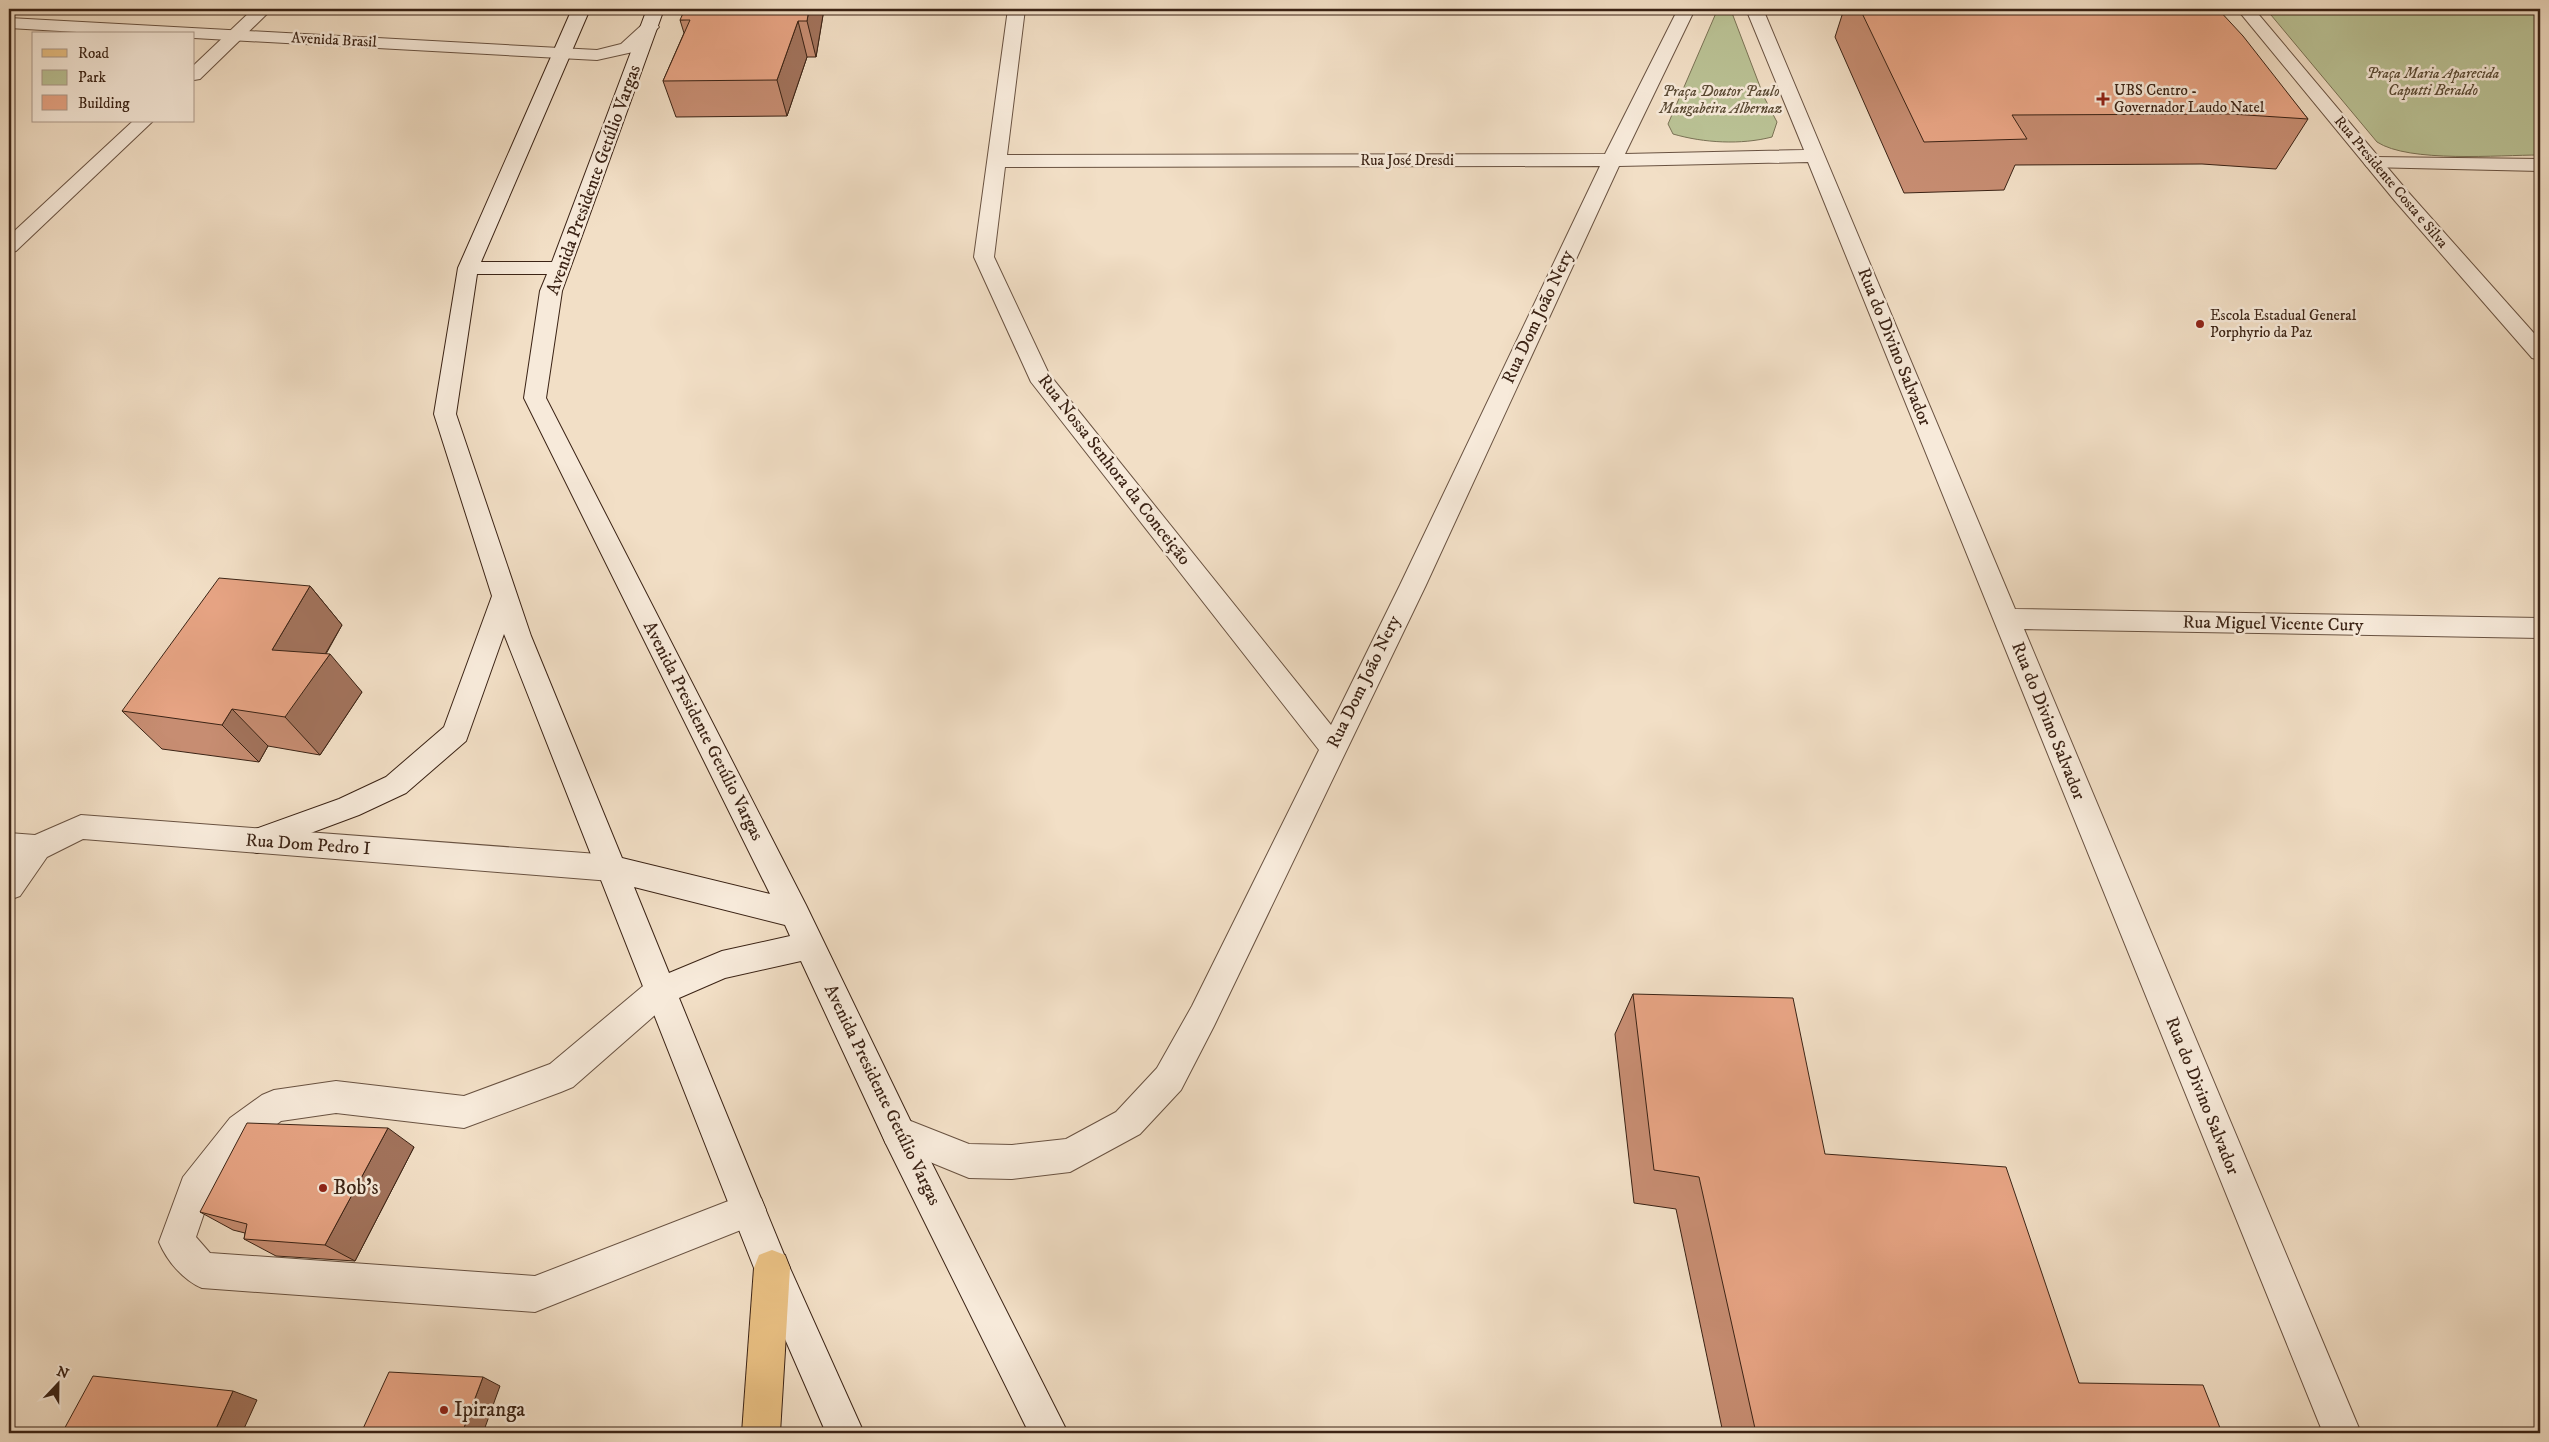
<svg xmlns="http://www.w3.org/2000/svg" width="2549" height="1442" viewBox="0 0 2549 1442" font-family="'IM FELL DW Pica',serif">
  <rect width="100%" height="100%" fill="#f2dfc6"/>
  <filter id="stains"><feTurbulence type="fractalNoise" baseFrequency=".004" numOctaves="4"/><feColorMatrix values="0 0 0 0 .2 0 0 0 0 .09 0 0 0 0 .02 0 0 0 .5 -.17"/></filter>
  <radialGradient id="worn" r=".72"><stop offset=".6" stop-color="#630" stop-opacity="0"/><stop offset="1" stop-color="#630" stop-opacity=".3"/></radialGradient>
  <!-- green -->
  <path fill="#bac295" stroke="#7a7255" d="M2266,9H2540V155C2499,155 2409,163 2377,142Z
    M1720,11L1732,13L1764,97L1777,122L1772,137C1741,145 1704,143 1673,134L1668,124L1716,13Z"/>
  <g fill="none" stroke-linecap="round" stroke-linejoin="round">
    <!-- service casing -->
    <g stroke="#695241" stroke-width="2">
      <path id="service" d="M2374,157L2540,159V171L2367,167L2364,163L2367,159Z
        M660,977L671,981L676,991L671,1001L573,1087L561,1092L464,1128L336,1113L281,1121L254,1142L209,1199L196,1237L210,1253L535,1276L749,1193L761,1198L766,1210L761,1222L535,1312L202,1288C183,1280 167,1261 159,1242L183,1177L230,1118L262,1095L274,1090L336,1081L464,1096L550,1064L649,981Z"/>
    </g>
    <!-- minor casing -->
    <g stroke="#695241" stroke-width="2">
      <path id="minor" d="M253,9H272L200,79L194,80V65Z
        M1008,9H1025L1007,155L1605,154L1678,9H1695L1625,154L1804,150L1746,9H1763L2015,609L2540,618V638L2024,629L2361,1433H2323L1808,162L1619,166L1426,585L1214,1026L1181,1090L1140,1134L1070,1172L1012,1179L969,1178L886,1144L881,1132L886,1120L898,1116L969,1144L1012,1145L1066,1139L1116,1112L1157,1068L1192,1006L1319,750L1031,382L974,257ZM1600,166L1400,585L1331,725L1049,374L994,257L1005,167Z
        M2237,9H2254L2409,193L2540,340V360L2532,358L2395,201Z
        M133,121H153L16,251L9,253V236Z
        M81,815L611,855L621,859L626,868L621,877L611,881L83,839L47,857L20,896L9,900V864L13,858L9,857V833L35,835Z"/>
    </g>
    <!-- tertiary casing -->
    <g stroke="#695241" stroke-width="2">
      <path id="tertiary" d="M9,18L597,50L621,44L644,23H656L659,27L633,52L597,60L194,38V34H111L9,28Z"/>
    </g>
    <!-- secondary casing -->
    <g stroke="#3b2315" stroke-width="2">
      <path id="secondary" d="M572,9H590L481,262H552L647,9H664L562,291L546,398L806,905L910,1120L1068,1433H1029L886,1144L801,961L725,978L679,998L785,1257L864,1433H826L754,1268L504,634L466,741L406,793L359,815L257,853L247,850L242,841L247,832L339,799L386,777L444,727L492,596L434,414L458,268ZM477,274H547L540,291L524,398L770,894L622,858L531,636L456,414ZM634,887L785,925L790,936L722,951L669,973Z"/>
    </g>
    <!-- primary casing -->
    <g stroke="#3b2315" stroke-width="2">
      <path id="primary" d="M772,1250L785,1255L790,1268L780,1433H742L754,1268L759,1255Z"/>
    </g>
    <!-- service -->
    <use href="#service" fill="#f7eada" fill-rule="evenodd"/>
    <!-- minor -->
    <use href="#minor" fill="#f7eada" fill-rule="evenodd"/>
    <!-- tertiary -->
    <use href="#tertiary" fill="#f7eada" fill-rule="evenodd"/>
    <!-- secondary -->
    <use href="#secondary" fill="#f7eada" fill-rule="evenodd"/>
    <!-- primary -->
    <use href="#primary" fill="#e9c083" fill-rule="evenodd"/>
  </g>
  <!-- wall -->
  <path fill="#c78d72" stroke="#3b2315" d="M824,9L816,57H807L787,116L676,117L663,81L684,33L680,20Z
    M1844,9H2218L2308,119L2276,169L2202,164L2015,165L2004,190L1904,193L1835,37Z
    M310,586L342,625L326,654L362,692L320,755L268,746L259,762L162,749L122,711Z
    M1633,994L1825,1154L2079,1383L2222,1433H1723L1676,1209L1634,1203L1615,1034Z
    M414,1147L355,1261L276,1256L244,1239L245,1233L233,1230L200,1212Z"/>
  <!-- shaded-wall -->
  <path fill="#a2735c" stroke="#3b2315" d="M809,9H824L816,57L807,21Z
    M798,21L807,57L787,116L777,80Z
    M310,586L342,625L306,687L330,654L362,692L320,755L285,717L272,650Z
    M232,709L268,746L259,762L222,725Z
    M388,1128L414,1147L355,1261L325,1245Z
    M483,1377L500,1386L483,1433H462Z
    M233,1391L257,1400L242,1433H214Z"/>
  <!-- building -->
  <path fill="#e7a484" stroke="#3b2315" d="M685,9H809L807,21H798L777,80L663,81L690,20H680Z
    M1860,9H2218L2243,36L2308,119L2231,114L2012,115L2027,139L1924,142Z
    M219,578L310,586L272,650L330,654L285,717L232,709L222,725L122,711Z
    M1633,994L1793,998L1825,1154L2006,1167L2079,1383L2203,1385L2222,1433H1756L1699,1177L1654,1170Z
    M247,1123L388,1128L325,1245L244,1239L247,1224L200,1212Z
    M389,1372L483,1377L462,1433H361Z
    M93,1376L233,1391L214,1433H62Z"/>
  <!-- markers -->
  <g fill="#8f2418" stroke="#f7eada" stroke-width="2">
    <path d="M2100.5 91.5h5v5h5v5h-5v5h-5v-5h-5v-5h5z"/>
    <circle cx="2200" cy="324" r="5"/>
    <circle cx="323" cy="1188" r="5"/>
    <circle cx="444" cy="1410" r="5"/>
  </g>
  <g text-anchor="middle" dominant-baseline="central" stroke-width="5" stroke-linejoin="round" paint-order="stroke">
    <!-- far-street labels -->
    <g font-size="15" fill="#3b2315" stroke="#f7eada">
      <text transform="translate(334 40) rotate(3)">Avenida Brasil</text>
      <text x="1407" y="160">Rua José Dresdi</text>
      <text transform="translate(2391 182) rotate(50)">Rua Presidente Costa e Silva</text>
    </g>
    <!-- far-park labels -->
    <g font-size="15" font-style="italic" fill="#5b4b35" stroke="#f7eada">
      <text x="2433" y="73">Praça Maria Aparecida<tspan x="2433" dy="17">Caputti Beraldo</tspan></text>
      <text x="1721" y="91">Praça Doutor Paulo<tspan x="1721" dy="17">Mangabeira Albernaz</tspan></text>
    </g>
    <!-- far-poi labels -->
    <g font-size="15" fill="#3b2315" stroke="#f7eada" text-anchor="start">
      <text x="2114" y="90">UBS Centro -<tspan x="2114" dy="17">Governador Laudo Natel</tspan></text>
      <text x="2210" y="315">Escola Estadual General<tspan x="2210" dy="17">Porphyrio da Paz</tspan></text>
    </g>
    <!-- street labels -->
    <g font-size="18" fill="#3b2315" stroke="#f7eada">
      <text transform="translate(594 180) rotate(-70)">Avenida Presidente Getúlio Vargas</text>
      <text transform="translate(1538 317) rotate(-65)">Rua Dom João Nery</text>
      <text transform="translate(1894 347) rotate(68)">Rua do Divino Salvador</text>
      <text transform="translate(1114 470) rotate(52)">Rua Nossa Senhora da Conceição</text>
      <text transform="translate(2273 624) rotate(1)">Rua Miguel Vicente Cury</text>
      <text transform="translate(1364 682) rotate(-64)">Rua Dom João Nery</text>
      <text transform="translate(2048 721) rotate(68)">Rua do Divino Salvador</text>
      <text transform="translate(703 731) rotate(63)">Avenida Presidente Getúlio Vargas</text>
      <text transform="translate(308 845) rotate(4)">Rua Dom Pedro I</text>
      <text transform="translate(882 1095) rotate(64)">Avenida Presidente Getúlio Vargas</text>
      <text transform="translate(2202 1096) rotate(68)">Rua do Divino Salvador</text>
    </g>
    <!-- near-poi labels -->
    <g font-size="21" fill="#3b2315" stroke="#f7eada" text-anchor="start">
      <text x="333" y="1188">Bob's</text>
      <text x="454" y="1410">Ipiranga</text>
    </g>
  </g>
  <!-- margin -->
  <rect width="2549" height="1442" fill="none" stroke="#f2dfc6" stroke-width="30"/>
  <rect x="10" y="10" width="2529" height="1422" fill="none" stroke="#3b2315" stroke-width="2.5"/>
  <rect x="15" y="15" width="2519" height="1412" fill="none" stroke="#3b2315"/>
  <!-- legend -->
  <rect x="32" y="32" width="162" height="90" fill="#f7eada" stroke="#ac9a8b"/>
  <rect x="42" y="49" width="25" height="8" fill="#e9c083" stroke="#ac9a8b"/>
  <text x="78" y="58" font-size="15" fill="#3b2315">Road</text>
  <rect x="42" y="70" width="25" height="15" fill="#bac295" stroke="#ac9a8b"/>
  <text x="78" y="82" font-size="15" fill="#3b2315">Park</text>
  <rect x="42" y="95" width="25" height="15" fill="#e7a484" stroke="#ac9a8b"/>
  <text x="78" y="108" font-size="15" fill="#3b2315">Building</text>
  <!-- north arrow -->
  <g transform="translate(58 1384) rotate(22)" stroke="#f7eada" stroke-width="4" paint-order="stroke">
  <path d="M0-4L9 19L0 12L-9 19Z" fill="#3b2315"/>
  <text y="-8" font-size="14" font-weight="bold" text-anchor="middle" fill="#3b2315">N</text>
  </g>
  <rect width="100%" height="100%" filter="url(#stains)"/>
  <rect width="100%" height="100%" fill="url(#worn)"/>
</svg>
